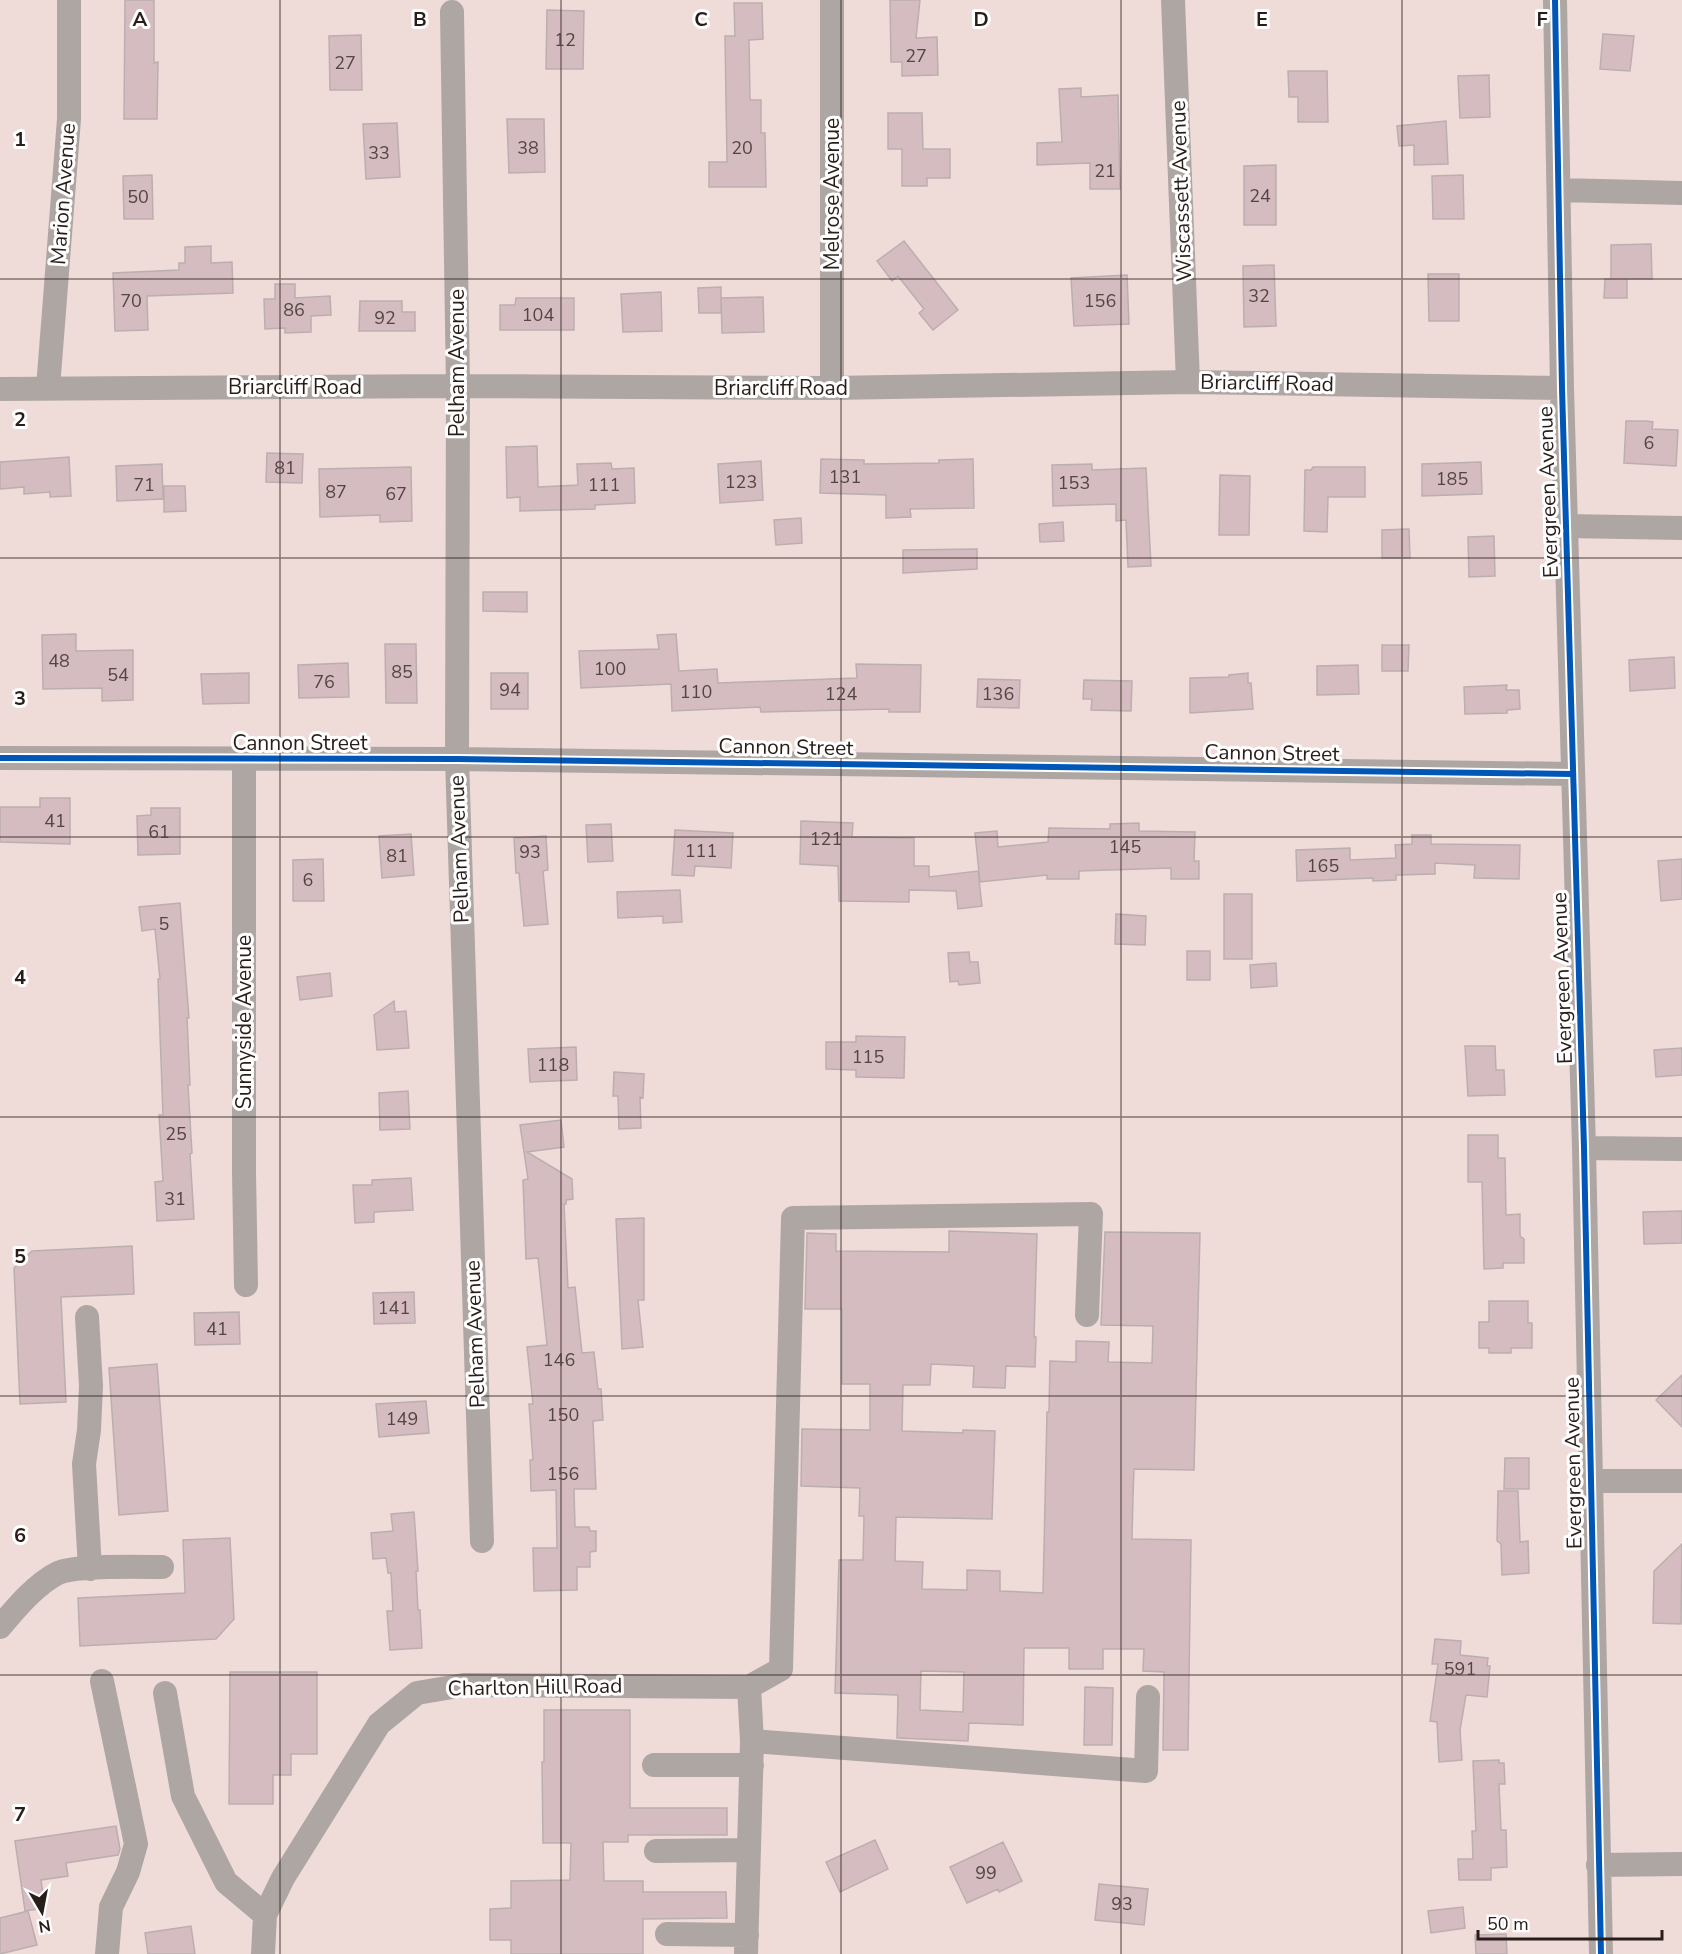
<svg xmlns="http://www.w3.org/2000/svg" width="1682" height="1954" viewBox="0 0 1682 1954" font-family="'Nunito Sans',sans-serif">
  <rect width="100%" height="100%" fill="#efdcd9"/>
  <!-- building -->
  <path fill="#d5bcc0" stroke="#bcaeaf" stroke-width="1.5" fill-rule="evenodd" d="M125,0H154V63L158,62L157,119H124Z
    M890,0H920L916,38L937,37L938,75L902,76V62H891Z
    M734,3H762L763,39L749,40L750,100H761V133H765L766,187H709V162H727L725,36H735Z
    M547,10L584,11L583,69H546Z
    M1603,34L1634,36L1630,71L1600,69Z
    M361,35L362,90H330L329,36Z
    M1288,71H1327L1328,122H1298V97H1289Z
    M1489,75L1490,117L1460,118L1458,76Z
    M1081,88V97L1118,95L1120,189H1090V163L1037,165V143L1062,142L1059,89Z
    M888,113H922L923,149H950V178H927V186H902V149H888Z
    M507,119H544L545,172L509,173Z
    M1446,121L1448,164L1414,165V145L1399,146L1397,126Z
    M397,123L400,177L366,179L363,124Z
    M1276,165V225H1244V166Z
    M152,175L153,219H124L123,176Z
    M1463,175L1464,219H1433L1432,176Z
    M904,241L958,310L933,330L919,313L924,309L898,276L892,281L877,261Z
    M1651,244L1652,279H1611V245Z
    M211,246V263L232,262L233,293L147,296L148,330L115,331L113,273L179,270V263H185V247Z
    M1274,265L1276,326L1244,327L1243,266Z
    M1428,274H1459V321H1429Z
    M1127,275L1129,324L1074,326L1071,278Z
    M1605,279H1627V298H1604Z
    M275,284H295V298L330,296L331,315L311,316V332L285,333V328L265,329L264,299H275Z
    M721,287V313H699L698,288Z
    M661,292L662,331L623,332L621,294Z
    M763,297L764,332L722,333L721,298Z
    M516,298H574V330H500V305H515Z
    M360,301H402V312H415V331H359Z
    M1626,421H1646L1653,422L1652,429L1678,430L1676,466L1624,463Z
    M537,446L538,487L578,485L577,464L611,463L612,469L634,468L635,503L595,505V509L520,511V497L507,498L506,447Z
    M267,453L303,454L302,483L266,482Z
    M69,457L71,496L50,497V492L24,494V487L0,489V462Z
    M821,459L864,460V464L939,463V460L973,459L974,508L910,509L911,517L886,518V495L820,493Z
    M761,461L763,500L720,503L718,464Z
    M1481,462L1482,494L1422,496V464Z
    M162,464L163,499L117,501L116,466Z
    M1092,464V470L1146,468L1151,566L1128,567L1126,520L1116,521V504L1053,506L1052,465Z
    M411,467L412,521L380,522V515L320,517L319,469Z
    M1313,467H1365V497H1328L1327,532L1304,531L1305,470H1311Z
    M1220,475L1250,476L1249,535H1219Z
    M164,486H185L186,511L164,512Z
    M801,518L802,543L776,545L774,520Z
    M1063,522L1064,541L1040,542L1039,524Z
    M1409,529L1410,558H1382V530Z
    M1494,536L1495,576L1469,577L1468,537Z
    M977,549V569L903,573V550Z
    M483,592H527V612L483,611Z
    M76,634V651L133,650V700L102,701V688L43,689L42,635Z
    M676,634L679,671L717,669L718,683L857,678L856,664L921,665L920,712H889V709L761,712L760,707L672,711L671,684L581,688L579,651L659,649L657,635Z
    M385,644H416L417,703H386Z
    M1382,645H1409L1408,671H1382Z
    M1674,657L1675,688L1630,691L1629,660Z
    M348,663L349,697L299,698L298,665Z
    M1358,665L1359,694L1317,695V666Z
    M249,673V703L203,704L201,674Z
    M491,673H528V709H491Z
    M1248,673V683H1251L1253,709L1190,713V678L1229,677V675Z
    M978,679L1020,680L1019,708L977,707Z
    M1084,680L1132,681L1131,711L1091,710L1092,699H1083Z
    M1507,685L1506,690H1519L1520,709L1507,710V713L1465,714L1464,687Z
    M40,798H70V844L0,842V807H40Z
    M151,808H180V854L138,855L137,816L151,815Z
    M801,821L853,823L852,837L914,838V866H929V877L978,871L982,906L958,909L956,891L909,890V902L839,901L838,866L800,864Z
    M1139,823V831L1195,832L1194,861H1199V879H1171V868L1079,871V879H1047V875L980,882L975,833L997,831L998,847L1048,842L1049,828L1110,829V824Z
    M611,824L613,861L588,862L586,825Z
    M675,830L733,833L731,868L695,866L694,876L672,875Z
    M411,834L414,875L382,878L379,836Z
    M1412,835H1431V844L1520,845L1519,879L1474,878L1475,865L1435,863V874L1396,875V880L1373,881V878L1297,881L1296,850L1350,848V860L1396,858L1395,845L1412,844Z
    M546,836L548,870L543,871L548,924L524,926L519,873H516L514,838Z
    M323,859L324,901H293V860Z
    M1682,859V899L1661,901L1658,861Z
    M680,890L682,922L663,923V916L618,918L617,892Z
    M1224,894H1252V959H1224Z
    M180,903L189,1018H187L190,1085H188L192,1153L190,1154L194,1219L157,1221L155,1182L163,1181L159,1115H163L158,979H160L155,929L142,931L139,907Z
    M1116,914L1146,916L1145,945L1115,944Z
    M1187,951H1210V980H1187Z
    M969,952L970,962H978L980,983L959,985L958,981L950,982L948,953Z
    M1276,963L1277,986L1251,988L1250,965Z
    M330,973L332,996L300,1000L297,977Z
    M394,1001L395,1012L406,1011L409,1048L377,1050L374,1015Z
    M856,1036L905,1037L904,1078L856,1077V1070L826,1069V1042H856Z
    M1465,1046H1495L1496,1070H1504L1505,1095L1468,1096Z
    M576,1047L577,1080L530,1082L528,1049Z
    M1682,1048V1075L1656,1077L1654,1050Z
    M614,1072L644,1074L643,1098L640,1097L641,1128L619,1129L618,1096H613Z
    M408,1091L410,1129L380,1130L379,1093Z
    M561,1120L564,1147L527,1152L572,1179L573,1199L566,1200V1204H564L568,1288L575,1287L582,1353L594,1352L598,1389H601L603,1420L593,1421L596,1489H574L575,1527H589L590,1531H596V1551L590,1552V1567H577V1590L534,1591L533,1548H557L556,1490L531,1491L530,1460H533L529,1404H533L527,1347L547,1345L538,1258L526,1259L523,1180L528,1179L520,1125Z
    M1468,1135H1498V1158H1505L1506,1215L1520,1214V1236L1524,1239V1263H1503V1268L1484,1269L1482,1182H1468Z
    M411,1178L413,1210L374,1212V1222L355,1223L353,1185H372V1180Z
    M1682,1211V1243L1644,1244L1643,1212Z
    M644,1218V1300H638L643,1347L622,1349L616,1219Z
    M949,1231L1037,1234L1034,1337H1036L1035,1367L1006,1366L1005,1388L973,1387L974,1366L931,1364L930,1385H903L902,1431L963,1433V1430L995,1431L992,1519L896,1517L895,1561L923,1562L922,1589L967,1590V1570L1000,1571V1591L1043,1593L1047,1412H1049L1050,1361L1076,1362V1341L1109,1342L1108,1362L1152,1363L1153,1326L1101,1325L1105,1232L1200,1233L1194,1470L1134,1469L1133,1496L1132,1539L1191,1540L1188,1750H1163L1164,1672L1143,1671L1144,1649H1103V1669H1069V1648H1024L1023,1725L969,1723L968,1741L897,1738L898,1695L835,1693L839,1560H863L864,1516H859L860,1488L801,1486L802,1429L870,1430V1384H842V1309H805L807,1233L836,1234V1251L949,1252ZM921,1671L964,1672L963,1712L920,1710Z
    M132,1246L134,1294L61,1297L66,1402L20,1404L14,1268L32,1251Z
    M414,1292L415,1323L374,1324L373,1293Z
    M1489,1301H1528V1323H1532V1348H1511V1353H1489V1348H1479V1322H1489Z
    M239,1312L240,1344L195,1345L194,1313Z
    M157,1364L168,1511L119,1515L109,1368Z
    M1682,1375V1427L1656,1400Z
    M426,1401L429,1433L379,1437L376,1404Z
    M1505,1458H1529V1489H1504Z
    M1498,1491H1518L1520,1542L1528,1541L1529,1573L1502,1575L1501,1544L1497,1541Z
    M414,1512L418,1571H416L418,1610H420L422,1648L390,1650L387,1611H393L391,1573H388L386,1558L373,1559L371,1533L393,1531L391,1514Z
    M230,1538L234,1619L216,1639L80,1646L78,1598L185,1593L183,1540Z
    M1682,1544L1681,1624L1653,1623L1654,1571Z
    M1435,1639L1461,1641L1460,1655L1488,1658L1487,1666H1490L1487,1697L1466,1695L1460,1730L1462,1760L1439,1762L1437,1722L1430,1721L1438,1664H1432Z
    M230,1672H317V1754H291V1775H273V1804H229Z
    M1085,1687L1113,1688L1112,1745H1084Z
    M544,1710H630V1808H727V1835H628V1842H603L604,1881H643V1892H726L727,1918L643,1919V1954H511V1940H490V1909L511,1908V1881L570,1880L571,1843H543L542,1762H544Z
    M1499,1760V1763H1504L1505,1784H1499L1501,1830H1506L1507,1867L1491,1868V1880H1459L1458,1859H1473L1472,1831H1476L1473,1761Z
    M116,1826L120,1849L118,1855L66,1863L68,1876L41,1880L45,1908L25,1911L15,1841Z
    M875,1840L888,1869L840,1892L826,1862Z
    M1003,1842L1022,1881L999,1892L998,1889L967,1903L950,1867Z
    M1099,1884L1148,1889L1144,1925L1095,1920Z
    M1463,1907L1465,1928L1431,1933L1428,1911Z
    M28,1911L37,1945L0,1954V1918Z
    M191,1926L195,1954H148L145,1933Z
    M1506,1934L1507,1954H1476L1475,1935Z"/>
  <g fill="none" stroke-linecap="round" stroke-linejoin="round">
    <!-- minor -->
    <path stroke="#aea6a3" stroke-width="24" d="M832,0V388
      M1173,0L1188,382
      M1555,0L1562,388L1584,1148L1601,1954
      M452,12L458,386L457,759L482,1541
      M1559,190L1682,193
      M48,388L69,119V0
      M0,389L458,386L832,388L1188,382L1562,388
      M1566,526L1682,528
      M0,758L457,759L1572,774
      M244,759V1172L246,1285
      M1584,1148L1682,1149
      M87,1317L91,1386L89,1430L84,1464L90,1569
      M1590,1481H1682
      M0,1627C16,1608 36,1584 58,1573C76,1565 139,1567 162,1567
      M102,1681L136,1844L128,1872L111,1907L107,1954
      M165,1693L183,1796L226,1882L265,1915
      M752,1741L1146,1771L1148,1697
      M654,1765H752
      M656,1851L749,1850
      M1598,1865L1682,1864
      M667,1934L747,1935
      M263,1954L265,1915L283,1878L379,1724L417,1693L464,1685L749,1687L781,1669L793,1218L1091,1214L1087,1315
      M746,1954L752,1741L749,1687"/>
    <!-- cycleway casing -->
    <g stroke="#fff" stroke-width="10">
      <path id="cycleway" d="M1555,0L1562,388L1584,1148L1601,1954
        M0,758L457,759L1572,774"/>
    </g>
    <!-- cycleway -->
    <use href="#cycleway" stroke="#0057b8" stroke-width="6"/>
  </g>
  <!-- grid -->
  <path fill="none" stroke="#291d1a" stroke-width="1.5" stroke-opacity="0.55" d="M280,0V1954M561,0V1954M841,0V1954M1121,0V1954M1402,0V1954M0,279H1682M0,558H1682M0,837H1682M0,1117H1682M0,1396H1682M0,1675H1682"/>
  <g text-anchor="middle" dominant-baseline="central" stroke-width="6" stroke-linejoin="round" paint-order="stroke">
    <!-- number labels -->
    <g font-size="18" fill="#544544">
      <text x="565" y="40">12</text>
      <text x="916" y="56">27</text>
      <text x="345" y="63">27</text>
      <text x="528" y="148">38</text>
      <text x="742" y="148">20</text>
      <text x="379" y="153">33</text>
      <text x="1105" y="171">21</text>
      <text x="1260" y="196">24</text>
      <text x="138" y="197">50</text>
      <text x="1259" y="296">32</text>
      <text x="131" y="301">70</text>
      <text x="1100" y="301">156</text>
      <text x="294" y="310">86</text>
      <text x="538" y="315">104</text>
      <text x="385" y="318">92</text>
      <text x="1649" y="443">6</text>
      <text x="285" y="468">81</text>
      <text x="845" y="477">131</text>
      <text x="1452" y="479">185</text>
      <text x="741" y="482">123</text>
      <text x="1074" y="483">153</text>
      <text x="144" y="485">71</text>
      <text x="604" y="485">111</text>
      <text x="336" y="492">87</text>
      <text x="396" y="494">67</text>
      <text x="59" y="661">48</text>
      <text x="610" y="669">100</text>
      <text x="402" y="672">85</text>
      <text x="118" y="675">54</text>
      <text x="324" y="682">76</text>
      <text x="510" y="690">94</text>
      <text x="696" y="692">110</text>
      <text x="841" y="694">124</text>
      <text x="998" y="694">136</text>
      <text x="55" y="821">41</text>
      <text x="159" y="832">61</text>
      <text x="826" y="839">121</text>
      <text x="1125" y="847">145</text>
      <text x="701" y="851">111</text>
      <text x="530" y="852">93</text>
      <text x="397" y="856">81</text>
      <text x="1323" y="866">165</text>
      <text x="308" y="880">6</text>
      <text x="164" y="924">5</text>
      <text x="868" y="1057">115</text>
      <text x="553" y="1065">118</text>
      <text x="176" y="1134">25</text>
      <text x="175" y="1199">31</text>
      <text x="394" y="1308">141</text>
      <text x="217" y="1329">41</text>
      <text x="559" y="1360">146</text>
      <text x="563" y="1415">150</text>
      <text x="402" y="1419">149</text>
      <text x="563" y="1474">156</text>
      <text x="1460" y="1669">591</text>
      <text x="986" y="1873">99</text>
      <text x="1122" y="1904">93</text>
    </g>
    <!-- street labels -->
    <g font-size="21" fill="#291d1a" stroke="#fff">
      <text transform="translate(1181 191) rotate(-92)">Wiscassett Avenue</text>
      <text transform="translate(63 194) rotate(-86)">Marion Avenue</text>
      <text transform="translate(832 194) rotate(-90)">Melrose Avenue</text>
      <text transform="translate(457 363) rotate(-90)">Pelham Avenue</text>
      <text transform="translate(1267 383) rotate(1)">Briarcliff Road</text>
      <text x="295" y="387">Briarcliff Road</text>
      <text x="781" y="388">Briarcliff Road</text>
      <text transform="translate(1548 492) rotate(-92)">Evergreen Avenue</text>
      <text x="300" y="743">Cannon Street</text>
      <text transform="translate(786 747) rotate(1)">Cannon Street</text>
      <text transform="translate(1272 753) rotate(1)">Cannon Street</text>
      <text transform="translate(459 849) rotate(-92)">Pelham Avenue</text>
      <text transform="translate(1562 978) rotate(-92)">Evergreen Avenue</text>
      <text transform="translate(244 1022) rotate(-90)">Sunnyside Avenue</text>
      <text transform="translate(475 1334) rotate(-92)">Pelham Avenue</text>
      <text transform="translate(1573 1463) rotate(-91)">Evergreen Avenue</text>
      <text transform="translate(535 1687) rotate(-1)">Charlton Hill Road</text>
    </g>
  </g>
  <g font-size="20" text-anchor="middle" font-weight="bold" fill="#291d1a" stroke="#fff" stroke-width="6" stroke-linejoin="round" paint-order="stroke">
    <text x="140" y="26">A</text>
    <text x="420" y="26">B</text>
    <text x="701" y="26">C</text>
    <text x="981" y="26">D</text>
    <text x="1262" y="26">E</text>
    <text x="1542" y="26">F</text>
    <text x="20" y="146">1</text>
    <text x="20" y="426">2</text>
    <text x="20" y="705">3</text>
    <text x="20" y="984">4</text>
    <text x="20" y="1263">5</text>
    <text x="20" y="1542">6</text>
    <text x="20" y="1821">7</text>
  </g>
  <!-- north arrow -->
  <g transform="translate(42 1912) rotate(170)" stroke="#ffffff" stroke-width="4.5" paint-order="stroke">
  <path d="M0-4.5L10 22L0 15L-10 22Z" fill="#291d1a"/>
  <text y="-9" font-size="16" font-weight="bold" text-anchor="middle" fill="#291d1a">N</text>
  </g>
  <!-- scale -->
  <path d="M1478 1930v9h184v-9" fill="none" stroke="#291d1a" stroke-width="3"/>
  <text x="1487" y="1930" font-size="18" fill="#291d1a" stroke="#ffffff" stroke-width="4.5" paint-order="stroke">50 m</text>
</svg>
